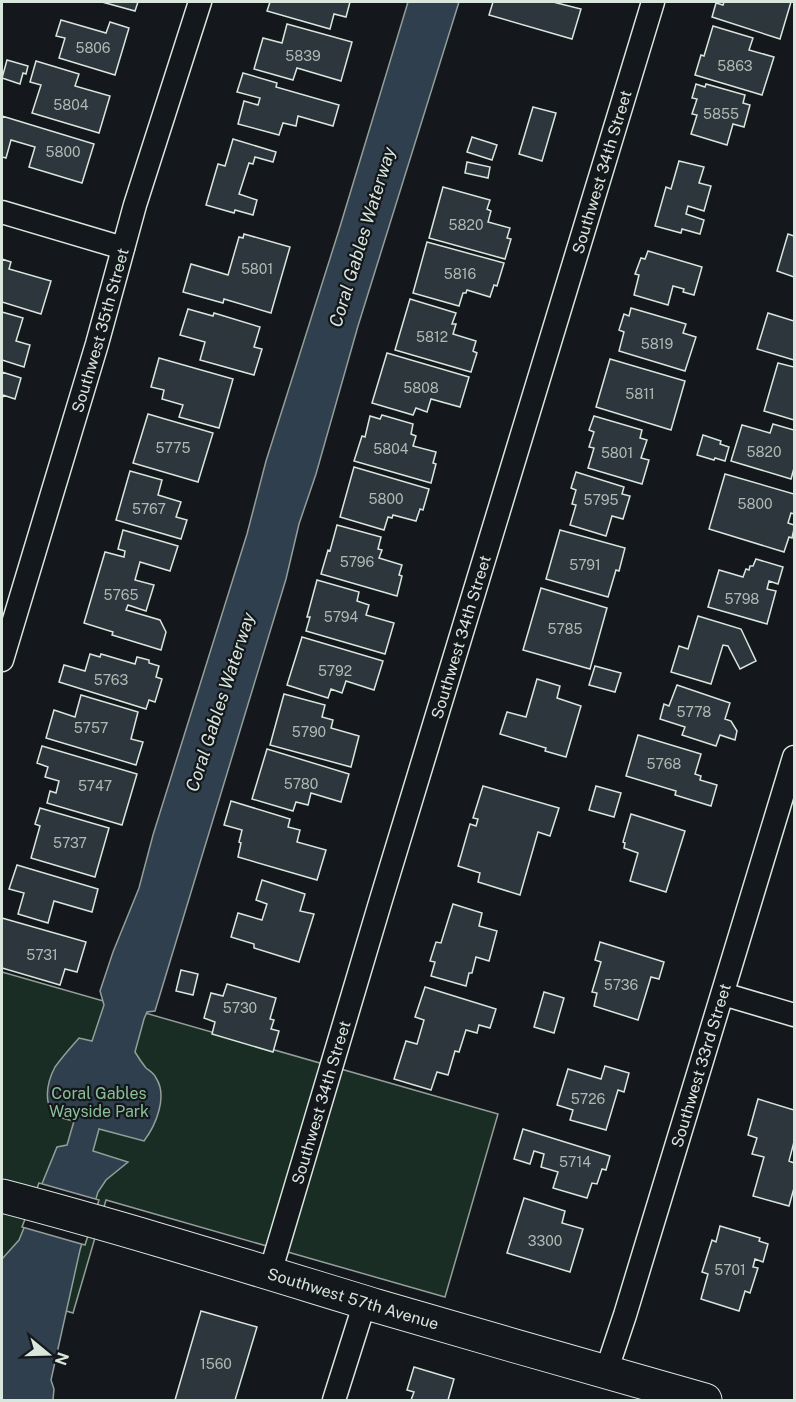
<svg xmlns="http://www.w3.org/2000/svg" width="796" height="1402" viewBox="0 0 796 1402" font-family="'Public Sans',sans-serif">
  <rect width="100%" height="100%" fill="#14181c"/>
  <!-- green -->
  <path fill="#1a2d24" stroke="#939e99" stroke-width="1.5" d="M2,972L498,1114L445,1297L106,1200L73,1313L2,1292Z"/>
  <!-- water -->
  <path fill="#2f3f4d" stroke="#939e99" stroke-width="1.5" d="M408,2H459L358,326L316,474L299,524L286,579L155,1011L147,1012L144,1019L135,1052C138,1057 142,1063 146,1068C150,1071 154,1073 156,1078C168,1096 156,1125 144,1141L99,1129L93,1151L128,1162L106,1180L98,1192L80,1250L51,1380L54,1389L53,1400H2V1259L19,1240L57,1147L67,1145L74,1121C69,1120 64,1119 60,1117C41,1108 47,1082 55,1067C62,1057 71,1047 79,1038L92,1041L104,1005L100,991L113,952L139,888L153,835L247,534L266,461L339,230Z"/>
  <!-- pier -->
  <path fill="#14181c" stroke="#939e99" stroke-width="1.5" d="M39,1183L99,1200L85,1245L22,1227Z"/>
  <!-- building -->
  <path fill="#2c363c" stroke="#d8e6dc" stroke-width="1.5" d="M102,2H138L135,11Z
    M270,2H350L346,17L334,14L330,29L267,11Z
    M493,2H553L581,9L572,39L489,15Z
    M724,2H791L780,39L712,17L716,3L723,5Z
    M61,20L106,33L110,22L129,28L115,75L59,58L65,38L56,36Z
    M287,24L352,42L341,81L297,68L293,80L254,69L263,38L282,43Z
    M713,26L753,38L749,50L774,57L762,95L695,75L701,55L704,56Z
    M7,60L28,66L26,74L23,73L20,84L2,78Z
    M36,61L79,74L75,86L110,96L99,133L32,113L41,85L30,82Z
    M243,73L277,83L276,87L339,105L333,126L298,116L296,126L283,123L279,135L238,124L244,101L258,105L260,98L237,92Z
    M696,84L705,87L706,84L745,95L743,103L750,105L744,127L733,124L727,145L691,134L697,115L692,114L697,99L692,98Z
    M533,107L556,113L542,161L519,154Z
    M2,116L94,144L82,183L29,167L35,147L11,140L6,158L2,157Z
    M472,137L497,145L492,160L467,152Z
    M233,139L276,152L273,162L255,157L253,164L249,163L239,194L257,200L253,215L235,210L234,213L206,205L218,164L225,166Z
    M679,161L704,167L699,183L711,186L704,211L688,206L686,214L704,220L700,234L682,229L681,233L655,226L666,187L671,189Z
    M467,162L490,167L488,178L465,173Z
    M443,187L490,200L487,209L491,211L488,222L510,228L507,238L511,239L505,259L429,238Z
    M244,234L290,247L271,313L224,299L223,303L183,292L191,264L228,275L239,237L243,238Z
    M788,234L794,236V277L777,271Z
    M427,242L504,263L497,286L494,285L490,297L467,290L466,293H463L459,306L413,293Z
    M648,251L702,267L694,295L683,292L684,289L673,286L668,305L634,295L639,275L635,274L641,258L645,259Z
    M2,259L11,262L9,269L51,281L41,314L2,302Z
    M410,299L456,313L452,324H456L453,334L476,341L473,351L477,353L471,372L395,350Z
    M631,308L686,324L683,333L696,337L685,371L619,351L624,332L619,330L624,314L629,316Z
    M188,309L213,316L214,313L260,327L254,347L262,349L254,375L200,360L205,342L180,335Z
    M2,312L23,318L16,341L30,345L24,367L2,360Z
    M768,313L794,321V360L757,349Z
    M387,353L469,377L460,407L431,399L427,412L416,408L413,415L372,403Z
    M159,358L233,379L219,428L179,417L183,405L162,399L164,390L151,387Z
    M610,359L685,381L671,430L596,407Z
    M778,363L794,367V420L764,411Z
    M2,372L21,378L15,399L3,395L2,400Z
    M148,414L213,433L198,482L133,463Z
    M382,415L413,424L411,434L416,436L413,446L436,452L433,463L436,464L431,483L354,461L362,436L365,437L370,416L380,419Z
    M594,416L642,430L640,438L647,440L641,458L649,460L642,484L588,468L594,448L589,447L594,432L589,430Z
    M773,424L794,430V468L791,479L731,461L742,425L770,433Z
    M703,435L721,441L720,444L729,447L725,461L715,458L714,460L697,455Z
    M354,467L429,489L423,510L420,509L416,521L393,515L392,518L388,517L384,530L340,517Z
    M130,471L162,480L158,495L181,502L176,517L187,520L181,539L116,520Z
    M576,472L624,487L622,494L630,496L623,519L612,516L606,536L570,525L576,505L572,504L576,490L571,488Z
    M725,474L794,494V514L791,513L788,523L794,525V529L792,538L789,537L784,552L709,529Z
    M337,525L381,537L378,549L382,550L379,558L402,565L399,575L402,576L397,596L321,574L328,550L330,551Z
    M123,530L178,546L170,571L140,562L135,580L154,585L146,611L128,605L126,610L160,620L166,632L161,650L112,635L113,632L84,623L105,552L124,557L125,551L118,549Z
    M560,530L625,548L619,571L616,570L608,597L546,579Z
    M756,559L783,567L778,584L769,581L767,589L776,591L767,624L708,607L719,570L743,577L746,569L749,570L750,566H753Z
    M317,580L359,592L357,601L369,605L366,615L394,623L385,654L306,631L310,617H307Z
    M541,588L607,608L590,669L523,650Z
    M698,616L741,629L756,661L740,669L728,646L723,645L711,684L671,672L679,646L688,649Z
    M302,637L383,661L374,690L346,681L342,693L331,689L328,698L287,685Z
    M90,654L100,657L101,654L135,664L137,657L149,660V663L159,666L156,677L162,679L155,702L149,700L146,709L59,682L64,665L85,671Z
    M595,666L621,673L615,692L589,685Z
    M537,679L560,686L557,698L581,706L566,757L545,751L546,748L500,734L507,712L526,717Z
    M677,685L730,703L725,719L731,721L737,731L735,740L720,735L716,746L682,735L685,727L660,719L664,704L669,706Z
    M284,694L325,705L322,717L333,720L331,728L359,736L351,767L270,745Z
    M81,695L138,712L131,739L143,742L136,765L46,738L54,710L75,717Z
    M638,735L701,754L695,774L701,776L700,780L717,785L711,806L675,795L676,791L626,776Z
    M42,746L137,774L122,825L47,803L50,791L56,793L59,781L45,777L48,767L37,763Z
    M267,749L349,774L341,802L311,793L308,805L296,802L293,811L252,799Z
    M483,786L559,808L550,836L538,832L520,895L478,882L480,873L458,866L470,824L476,826L478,819L473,818Z
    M596,786L621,793L614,817L589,810Z
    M231,801L290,819L288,827L300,830L297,842L326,850L317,880L238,857L241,843L239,842L242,830L224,825Z
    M40,808L109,828L95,877L31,858L40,826L35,824Z
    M631,814L685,831L666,892L630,881L638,853L624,848L625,843L623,842Z
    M17,865L98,889L92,912L54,901L48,923L18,914L24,893L9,889Z
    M262,880L305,894L300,911L314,914L299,962L254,948V944L231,937L238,913L262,920L267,904L256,900Z
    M453,904L482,913L479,926L497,931L489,961L476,957L472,973H469L466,986L431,976L435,962L430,961L436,942L441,943Z
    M2,918L86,942L77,972L65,969L60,985L2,968Z
    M600,942L664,962L659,979L651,977L638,1020L594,1006L597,993L592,992L601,962L595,960Z
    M181,970L198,974L193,995L176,991Z
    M227,984L276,998L270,1019L274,1020L271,1029L279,1031L273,1052L212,1034L215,1022L204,1018L211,993L223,996Z
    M425,987L496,1009L490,1028L479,1025L477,1033L466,1030L459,1052L455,1051L448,1075L437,1072L431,1090L394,1079L406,1041L417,1044L424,1020L415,1017Z
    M544,992L564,998L554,1033L534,1027Z
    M605,1066L629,1073L624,1092L618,1090L606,1130L570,1120L573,1110L557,1105L568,1069L601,1079Z
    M758,1099L794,1110V1142L789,1161L794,1163V1188L789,1206L753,1196L764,1157L752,1154L757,1138L748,1135Z
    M523,1129L610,1156L606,1170L602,1169L597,1184L592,1183L587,1198L553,1188L558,1172L541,1167L544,1154L534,1151L530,1164L514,1159Z
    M524,1198L565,1211L562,1223L583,1229L570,1272L507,1253Z
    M720,1226L760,1238L759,1241L768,1244L763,1262L755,1259L753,1267L758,1268L750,1293L745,1291L739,1311L701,1299L708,1274L702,1272L712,1240L716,1242Z
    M201,1311L257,1327L235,1400H175Z
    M414,1367L454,1379L448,1400H411L414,1392L407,1390Z"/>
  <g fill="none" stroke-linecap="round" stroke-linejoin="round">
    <!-- minor casing -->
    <g stroke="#d8e6dc" stroke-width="25">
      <g id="minor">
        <path d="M2,212L123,248"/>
        <path id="s1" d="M2,660L97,344L135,205L200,2"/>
        <path d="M723,994L794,1015"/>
        <path id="s2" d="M270,1273L380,903L653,2"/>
        <path id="s3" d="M606,1372L625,1315L794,757"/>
        <path d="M334,1400L365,1302"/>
      </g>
    </g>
    <!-- secondary casing -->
    <g stroke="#d8e6dc" stroke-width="35">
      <g id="secondary">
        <path id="s4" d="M2,1196C128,1229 252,1268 377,1306C486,1338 596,1369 705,1400"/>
      </g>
    </g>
    <!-- minor -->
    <use href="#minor" stroke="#14181c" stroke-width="22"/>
    <!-- secondary -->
    <use href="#secondary" stroke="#14181c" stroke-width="33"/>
  </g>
  <g text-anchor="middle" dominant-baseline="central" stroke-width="4.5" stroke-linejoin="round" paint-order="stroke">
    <!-- number labels -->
    <g font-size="14" fill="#adbab4">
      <text x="93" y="48">5806</text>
      <text x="303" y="56">5839</text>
      <text x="735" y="66">5863</text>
      <text x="71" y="105">5804</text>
      <text x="721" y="114">5855</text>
      <text x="63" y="152">5800</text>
      <text x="466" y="225">5820</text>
      <text x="257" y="269">5801</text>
      <text x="460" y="274">5816</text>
      <text x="432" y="337">5812</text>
      <text x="657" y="344">5819</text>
      <text x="421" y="388">5808</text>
      <text x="640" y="394">5811</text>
      <text x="173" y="448">5775</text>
      <text x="391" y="449">5804</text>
      <text x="764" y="452">5820</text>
      <text x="617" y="453">5801</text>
      <text x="386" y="499">5800</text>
      <text x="601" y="500">5795</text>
      <text x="755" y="504">5800</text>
      <text x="149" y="509">5767</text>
      <text x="357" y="562">5796</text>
      <text x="585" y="565">5791</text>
      <text x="121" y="595">5765</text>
      <text x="742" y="599">5798</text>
      <text x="341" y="617">5794</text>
      <text x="565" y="629">5785</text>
      <text x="335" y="671">5792</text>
      <text x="111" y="680">5763</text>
      <text x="694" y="712">5778</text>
      <text x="91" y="728">5757</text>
      <text x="309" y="732">5790</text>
      <text x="664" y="764">5768</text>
      <text x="301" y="784">5780</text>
      <text x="95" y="786">5747</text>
      <text x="70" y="843">5737</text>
      <text x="42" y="955">5731</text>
      <text x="621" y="985">5736</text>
      <text x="240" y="1008">5730</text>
      <text x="588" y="1099">5726</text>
      <text x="575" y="1162">5714</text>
      <text x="545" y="1241">3300</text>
      <text x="730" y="1270">5701</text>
      <text x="216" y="1364">1560</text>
    </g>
    <!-- street labels -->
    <g font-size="16" fill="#d8e6dc" stroke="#14181c">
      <text stroke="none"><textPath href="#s2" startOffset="1150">Southwest 34th Street</textPath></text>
      <text stroke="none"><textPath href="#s1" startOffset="344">Southwest 35th Street</textPath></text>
      <text stroke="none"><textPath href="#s2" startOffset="664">Southwest 34th Street</textPath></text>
      <text stroke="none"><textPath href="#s3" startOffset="321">Southwest 33rd Street</textPath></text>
      <text stroke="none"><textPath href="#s2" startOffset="178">Southwest 34th Street</textPath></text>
      <text stroke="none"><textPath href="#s4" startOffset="366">Southwest 57th Avenue</textPath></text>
    </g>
    <!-- park labels -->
    <g font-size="16" fill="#8ac095" stroke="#14181c">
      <text x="99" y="1093">Coral Gables<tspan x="99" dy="18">Wayside Park</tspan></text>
    </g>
    <!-- water labels -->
    <g font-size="18" font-style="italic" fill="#d8e6dc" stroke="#14181c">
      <text transform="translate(362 237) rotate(-73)">Coral Gables Waterway</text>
      <text transform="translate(220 702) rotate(-72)">Coral Gables Waterway</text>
    </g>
  </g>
  <!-- border -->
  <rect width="796" height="1402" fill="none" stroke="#d8e6dc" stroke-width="6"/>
  <!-- north arrow -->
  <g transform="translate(48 1354) rotate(109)" stroke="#14181c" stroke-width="4.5" paint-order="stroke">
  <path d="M0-4.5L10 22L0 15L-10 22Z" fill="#d8e6dc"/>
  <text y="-9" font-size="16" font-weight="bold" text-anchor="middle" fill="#d8e6dc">N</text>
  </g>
</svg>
